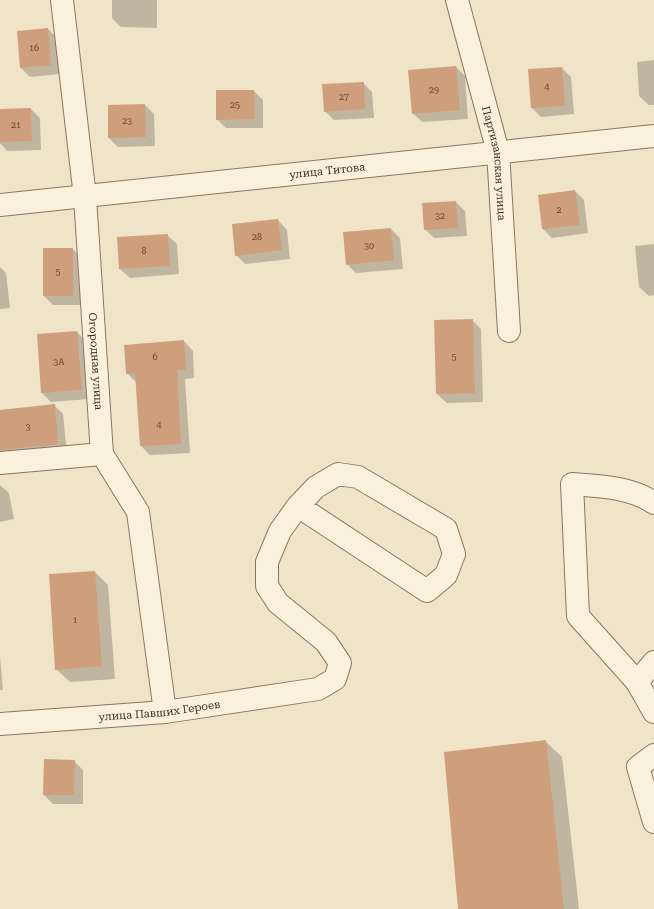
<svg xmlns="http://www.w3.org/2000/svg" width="654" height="909" viewBox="0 0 654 909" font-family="'Roboto Serif',serif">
  <rect width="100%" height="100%" fill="#f0e4c8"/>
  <!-- shadow -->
  <path fill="#0003" d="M112,0H157V28L121,27L112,18Z
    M48,29L57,38L60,74L30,77L21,68Z
    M654,60V105H649L639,96L637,62Z
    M456,67L465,76L468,119L422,122L413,113Z
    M562,68L571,77L574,114L541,117L532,108Z
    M363,83L372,92L374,118L334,120L325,111Z
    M254,91L263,100V128H226L217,119Z
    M145,105L154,114L155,146L118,147L109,138V106Z
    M31,109L40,118L41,150L7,151L0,143V110Z
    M575,191L584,200L588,233L552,238L543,229L539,195Z
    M456,202L465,211L467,236L434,238L425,229Z
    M278,220L287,230L290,259L245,264L236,255Z
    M391,229L400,238L403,269L356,273L347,264Z
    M167,235L177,244L179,274L130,278L120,269Z
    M654,244V295L649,296L639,287L635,246Z
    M73,249L82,258V305H53L44,296Z
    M0,267L6,273L10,308L0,309Z
    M472,320L481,329L483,402L447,403L437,394Z
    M77,332L86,341L90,399L51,402L42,393Z
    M184,341L193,351L194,378L185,379L190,453L150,455L141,446L136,382L127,373Z
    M54,405L63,414L67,453L0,454V411Z
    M0,485L9,493L14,519L0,522Z
    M95,572L108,585L115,679L70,682L56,669Z
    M0,656L3,690H0Z
    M545,741L562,757L579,909H459Z
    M74,761L83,770V804H53L44,795Z"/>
  <!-- building -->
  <path fill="#cf9f7d" d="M48,28L51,65L20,68L17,31Z
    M456,66L460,110L412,114L408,70Z
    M562,67L565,106L531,108L528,69Z
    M364,82L365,109L324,112L322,84Z
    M216,90H254L255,119L216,120Z
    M145,104L146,137L108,138V105Z
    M31,108L32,141L0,142V109Z
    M575,190L580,225L542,229L538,195Z
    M456,201L458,228L424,230L422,203Z
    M278,219L282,250L235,256L232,224Z
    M391,228L394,260L346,265L343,232Z
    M168,234L170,266L119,269L117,237Z
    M43,248H73V296H43Z
    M473,319L475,393L436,394L434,320Z
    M77,331L82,390L41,393L37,334Z
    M184,340L186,370H177L181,444L140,446L135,373L126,374L124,345Z
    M55,404L58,444L0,450V410Z
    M95,571L102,666L55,670L49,574Z
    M546,740L564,909H458L444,752Z
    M44,759L75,760L74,795H43Z"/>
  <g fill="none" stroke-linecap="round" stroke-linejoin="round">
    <!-- minor casing -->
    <g stroke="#8d765c" stroke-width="24">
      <g id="minor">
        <path id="s1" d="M62,0L85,197L102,454L138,512L165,712"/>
        <path id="s2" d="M457,0L498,152L509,331"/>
        <path id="s3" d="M0,205L654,136"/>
        <path d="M0,463L102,454"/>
        <path d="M654,503C631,487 599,486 572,484L578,616L637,682L654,712"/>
        <path d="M637,682L654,662"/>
        <path id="s4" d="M0,724L165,712L318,689L335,679L340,663L326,642L278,603L267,586V562L280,531L298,506L316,487L338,474L358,477L446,529L454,554L446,575L427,591L298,506"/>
        <path d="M654,755L638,767L654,822"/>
      </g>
    </g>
    <!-- minor -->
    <use href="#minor" stroke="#faf1dc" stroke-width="22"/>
  </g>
  <g text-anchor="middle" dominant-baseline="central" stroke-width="3" stroke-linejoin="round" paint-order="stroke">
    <!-- number labels -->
    <g font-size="9" fill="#624a37">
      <text x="34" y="48">16</text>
      <text x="547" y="87">4</text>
      <text x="434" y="90">29</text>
      <text x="344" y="97">27</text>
      <text x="235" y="105">25</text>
      <text x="127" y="121">23</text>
      <text x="16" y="125">21</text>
      <text x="559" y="210">2</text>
      <text x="440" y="216">32</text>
      <text x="257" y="237">28</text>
      <text x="369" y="246">30</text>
      <text x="144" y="251">8</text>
      <text x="58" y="272">5</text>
      <text x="155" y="357">6</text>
      <text x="454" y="357">5</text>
      <text x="59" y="362">3А</text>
      <text x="159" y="425">4</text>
      <text x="28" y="427">3</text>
      <text x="75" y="620">1</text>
    </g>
    <!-- street labels -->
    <g font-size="11" fill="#3d2e20" stroke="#f7eed8">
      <text stroke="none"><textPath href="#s2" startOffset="168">Партизанская улица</textPath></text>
      <text stroke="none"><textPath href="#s3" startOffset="329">улица Титова</textPath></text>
      <text stroke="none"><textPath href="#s1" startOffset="363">Огородная улица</textPath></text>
      <text stroke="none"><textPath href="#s4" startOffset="160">улица Павших Героев</textPath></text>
    </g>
  </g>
</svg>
